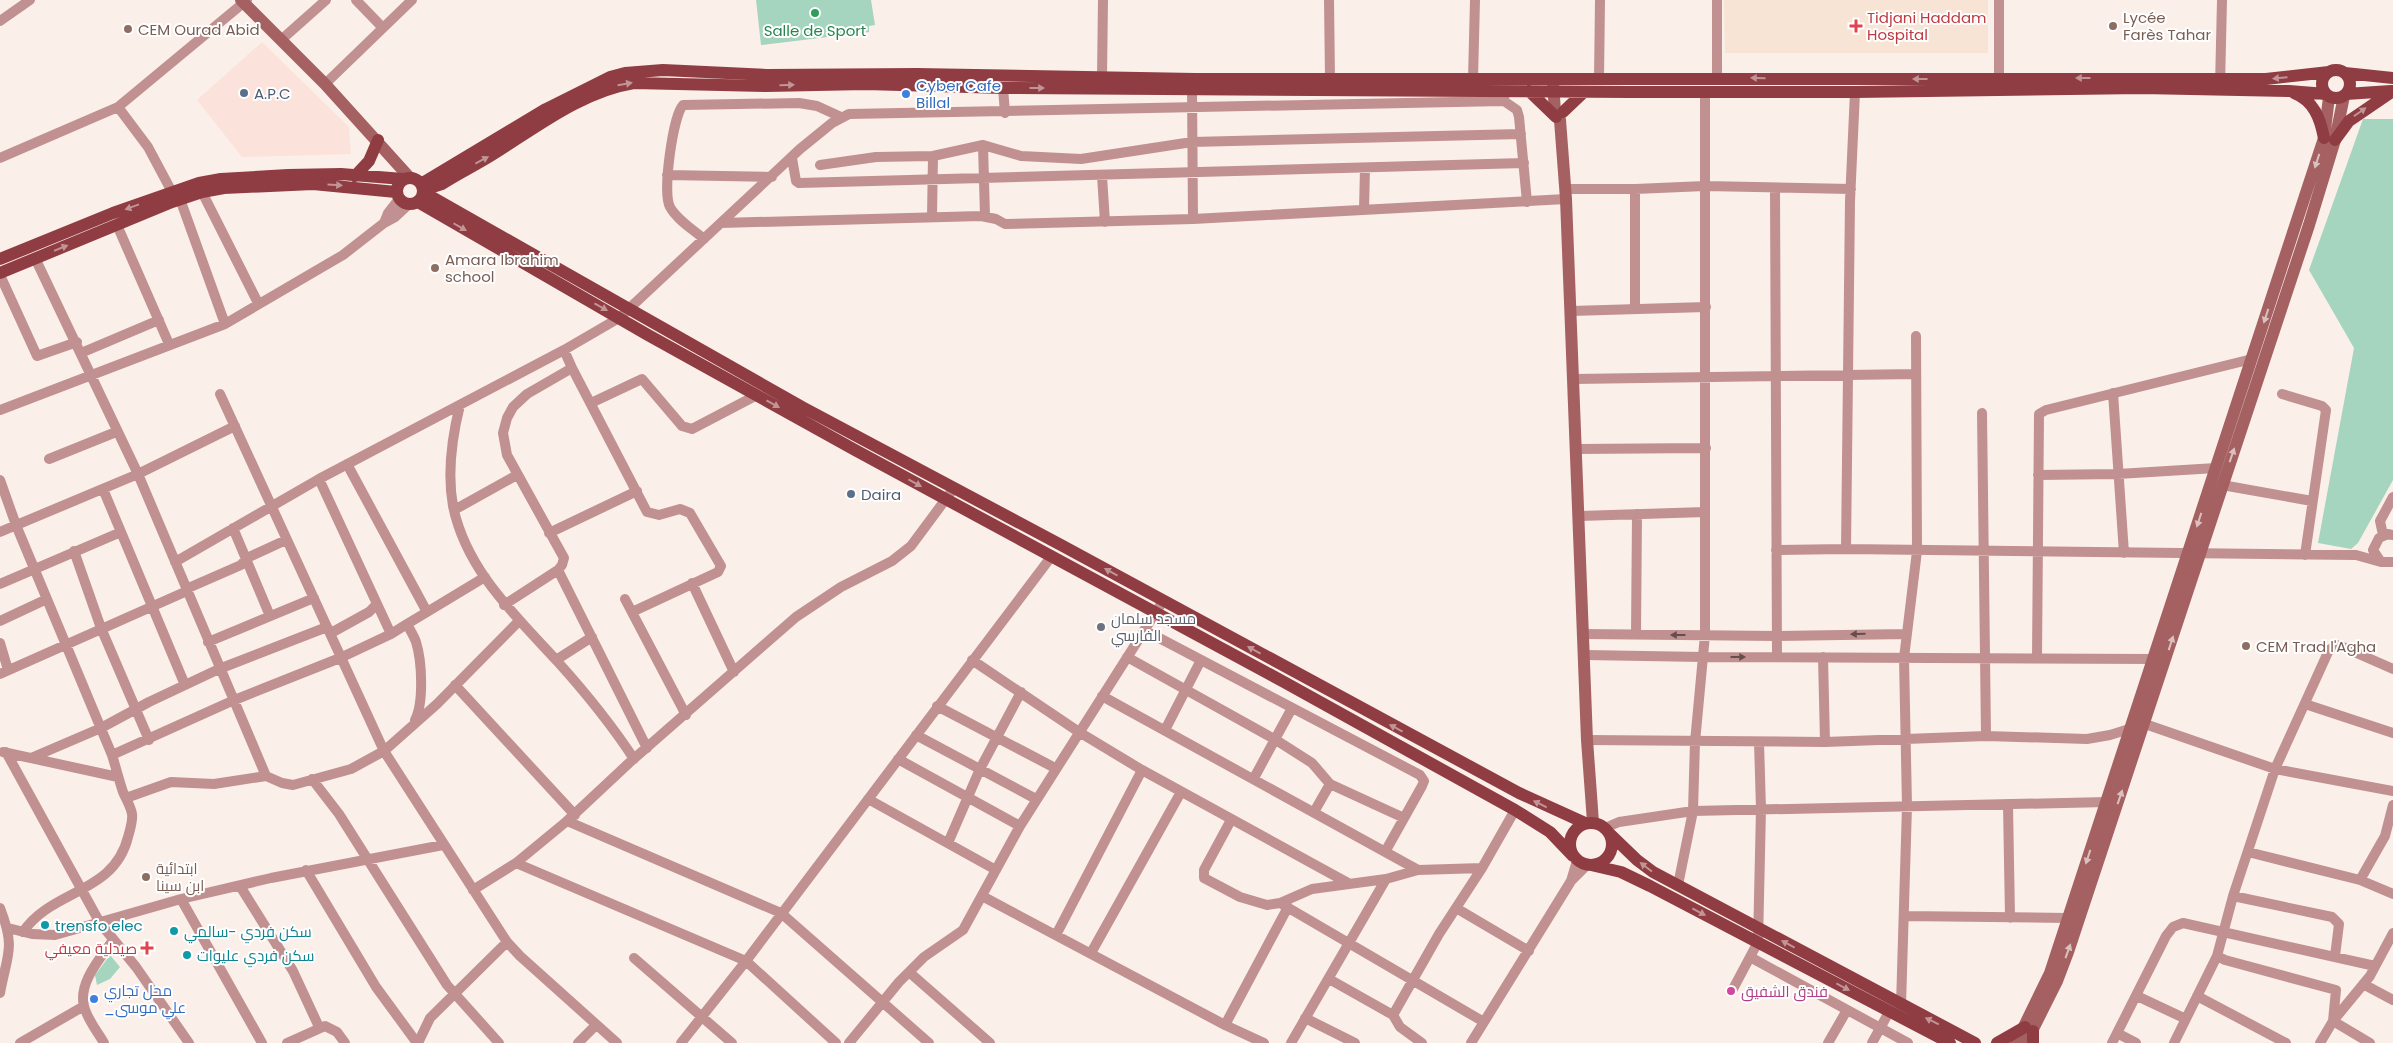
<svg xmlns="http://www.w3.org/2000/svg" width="2393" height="1043" viewBox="0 0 2393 1043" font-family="Poppins,Cairo,sans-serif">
  <rect width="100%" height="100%" fill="#fbefea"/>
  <!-- commercial -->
  <path fill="#fbe2da" d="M262,42L349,127L351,154L242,157L197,100Z"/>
  <!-- medical -->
  <path fill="#f7e4d4" d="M1724,0H1988V53H1725Z"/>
  <!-- green -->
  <path fill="#a5d5be" d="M756,0H871L875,25L869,26V32L761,45Z
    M2363,119H2393V480L2358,543L2351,549L2318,543L2354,348L2309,270Z
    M110,955L120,967L110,979L97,985L95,975Z"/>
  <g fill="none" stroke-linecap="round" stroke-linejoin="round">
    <!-- street -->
    <path stroke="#c19191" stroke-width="10" d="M356,0L383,28
      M1329,0L1330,79
      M1717,0V78
      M0,21L30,0
      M281,40L326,0
      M1102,77L1103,0
      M1473,79L1475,0
      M1599,79L1600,0
      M325,84L412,0
      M1999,86V0
      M2220,86L2222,0
      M1003,88L1005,113
      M1192,89L1193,219
      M1504,101L1517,110L1519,117L1527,202
      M118,107L148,147L172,192
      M983,145L985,216
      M0,158L118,107L247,0
      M792,158L796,181L799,183L1524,163
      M820,165L876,157L933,156L983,145L1021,156L1081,159L1192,142L1521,134
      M667,175L772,177
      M1102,176L1105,222
      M1565,189H1635L1705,186L1851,189
      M1635,189V307
      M1775,189L1777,657
      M202,192L258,303
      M180,199L225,324
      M399,199L388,213L384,223L395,217L408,205
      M1364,210L1365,168
      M932,217L933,156
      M721,223L981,216L996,219L1005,224L1193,219L1566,199
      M117,225L169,344
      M704,239C694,230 677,220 670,207C662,193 673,116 683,105L799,103L817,106L841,117
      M35,258L138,474L266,776
      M0,275L37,356L77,342
      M1571,311L1706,307
      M81,353L159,320
      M572,368L647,512L659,515L680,509L690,513L721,566L718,572L632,612
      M1574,379L1916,374
      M2113,393L2124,553
      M220,394L384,751L507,942L520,956L617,1043
      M2282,394L2322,406L2326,410L2305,555
      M591,403L642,379L682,426L692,429L757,395
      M460,405C452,437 447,473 453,506C466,570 515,615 557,661C585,692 611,724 634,759
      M0,410L225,324L343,255L384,223
      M1982,413L1986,736
      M1577,449L1706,448
      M49,459L116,432
      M347,464L427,612L407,624
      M2038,475L2118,474L2216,468
      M319,479L391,634L407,624C410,630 414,636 416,642C422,661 424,703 415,720
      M0,480L16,525L112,755C116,768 119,780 123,792C126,799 131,807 132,814C133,821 130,830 128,837C114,894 52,889 23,932
      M2222,485L2312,501
      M103,489L185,685
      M454,510L517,475
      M1580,516L1705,512
      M233,528L270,616
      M0,532L138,474L235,426
      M549,533L637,491
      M2383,535L2380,521L2393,497
      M2393,535L2388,534L2379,538L2373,550L2381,562H2393
      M1846,549L1850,201L1855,92
      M1776,550L1846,549L2356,555L2381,562
      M74,551L101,628L149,740
      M175,562L319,479L564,350L619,318L800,149L832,123L849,114L1504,101L1505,91
      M558,570L562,565L564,558L507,455L503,433L507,418L513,407L527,394L572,368L564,350
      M692,583L734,672
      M0,584L121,532
      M186,589L241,565L247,558L286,540
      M625,599L686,715
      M504,605L558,570L647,748
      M427,612L485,577
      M0,621L47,599
      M1144,630L1420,775L1424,781L1422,786L1385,852
      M1584,634L1776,636L1907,634
      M1636,635L1637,514
      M208,642L314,598
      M0,643L8,670
      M1585,655L1703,657L2154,659
      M1127,657L1276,740L1312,763L1330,784L1404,818
      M1823,657L1825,742
      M2037,658L2039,414L2046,410L2252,359
      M556,660L592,637
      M972,660L1079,732L1142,770L1348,883
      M0,674L187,591
      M455,685L575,815
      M1102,696L1418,870
      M2305,704L2393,733
      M937,706L1055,768
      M1165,730L1201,660
      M916,735L1036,799
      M1587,740L1825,742L1986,736L2087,739L2110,735L2145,724L2275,769L2393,791
      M3,752L118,777
      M6,752L100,923L136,967L189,1043
      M112,755L232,701L340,658L391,634
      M31,758L101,728L149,702L219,669L327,627L331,633L369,612L377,604
      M898,759L1020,826
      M1254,778L1292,708
      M312,779L339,814L447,985L499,1043
      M126,798L171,782L214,784L266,776L282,783L293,785L351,769L384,751L437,704L519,621
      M868,799L996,870
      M2008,804L2010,918
      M1314,812L1330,784
      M1231,820L1204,870V878L1240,897L1267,905L1280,903L1312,889L1386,879L1418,870L1482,868L1515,810
      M567,821L781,913L929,1043
      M1605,828L1619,822L1693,811L2107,802
      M948,843L980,769L1021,692
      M2248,852L2360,880L2393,894
      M1577,861L1571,881L1587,865
      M516,863L746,961L836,1043
      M306,870L376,987L417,1043
      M2360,880L2385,836L2393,805
      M1678,885L1693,811L1695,742L1705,635V91
      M240,886L293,971L319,1027
      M473,890L516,863L567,821L629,763L796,617L841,587L892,561L911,546L954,488
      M982,896L1225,1025L1264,1043
      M2233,896L2332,917L2339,924L2335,956
      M181,899L262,1043
      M1280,903L1484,1022
      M0,908C16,949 7,954 0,993
      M1456,908L1529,951
      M1904,916L2068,918
      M8,928L32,934L55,935L181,899L271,878L443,845
      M1056,935L1142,770
      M1091,953L1181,792
      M2217,956L2225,960L2336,990L2333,1021L2370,1043
      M1750,957L1908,1043
      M634,958L732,1043
      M909,972L990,1043
      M1329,979L1393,1015L1400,1027L1422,1043
      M2363,984L2393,1000
      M1733,989L1758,942L1761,809L1759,742
      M2137,996L2186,1019
      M2197,996L2286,1043
      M1901,1005L1907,806L1904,658L1917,551L1916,336
      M1393,1015L1439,934L1482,868
      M1305,1018L1355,1043
      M1225,1025L1288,907
      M2117,1033L2136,1043
      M20,1043L84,1006
      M104,1043C97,1031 87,1019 84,1006C78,982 101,958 113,940
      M287,1043L325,1026L337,1032L345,1043
      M418,1043L430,1018L507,942
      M578,1043L596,1025
      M681,1043L746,961L1051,557
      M849,1043L899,982L924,957L963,930L1020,826L1163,601
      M1291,1043L1386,879
      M1471,1043L1571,881
      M1828,1043L1847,1010
      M1872,1043L1889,1012
      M2112,1043L2166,936L2173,927L2183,923L2375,966
      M2174,1043L2217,956L2233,896L2275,769L2329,650L2337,645L2343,647L2393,669
      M2320,1043L2333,1021L2370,976L2393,933"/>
    <!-- secondary -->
    <path stroke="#a56162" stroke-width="12" d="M241,0L325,84L410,178
      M1553,82L1555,112L1560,120L1566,199L1587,740L1593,822
      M2016,1043L2050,973L2324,138L2329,97
      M2026,1043L2057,981L2068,952L2309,225L2335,140L2344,96"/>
    <!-- primary -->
    <path stroke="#8f3d42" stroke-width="12" d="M2322 84a14 14 0 1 1 28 0a14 14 0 1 1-28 0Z
      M2345,73L2393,78
      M1529,91L1556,117
      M2294,93C2314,101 2320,118 2324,138
      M2346,94L2391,91
      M1563,112L1584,92
      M2335,140L2349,121L2393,91
      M355,176L369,161L378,140
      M397 191a13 13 0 1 1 26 0a13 13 0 1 1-26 0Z
      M421,184L546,109L610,77L625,73L663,70L767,75L917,74L1195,79H2266L2329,72
      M423,190L442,184C459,173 478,164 495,153C538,126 583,91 634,83L767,86L866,84L1003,88L1629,92H1855L2142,88L2289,91L2326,94
      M423,192L802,407L1061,545L1519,793L1585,823
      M418,202L648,335L855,450L1284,682L1515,810L1550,832L1573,856
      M0,259L113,213L199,183L221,179L288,175L341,174L403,179
      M0,273L172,202L202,192L224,188L313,184L396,192
      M1570 844a21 21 0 1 1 42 0a21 21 0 1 1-42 0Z
      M1610,834L1637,860L1653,872L1975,1043
      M1591,865L1621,872L1650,886L1950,1043
      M1997,1043L2025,1027
      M2033,1043V1031"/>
  </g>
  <!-- one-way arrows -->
  <defs><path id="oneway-solid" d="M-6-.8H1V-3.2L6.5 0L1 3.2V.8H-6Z" transform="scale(1.25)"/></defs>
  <g fill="#c19497">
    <use href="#oneway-solid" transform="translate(1758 78) rotate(-179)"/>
    <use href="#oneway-solid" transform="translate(2083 78) rotate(180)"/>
    <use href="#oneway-solid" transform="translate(2280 78) rotate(175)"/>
    <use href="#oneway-solid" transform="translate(1920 79) rotate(180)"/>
    <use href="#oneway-solid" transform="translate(625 84) rotate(-10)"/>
    <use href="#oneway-solid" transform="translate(787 85) rotate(-1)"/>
    <use href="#oneway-solid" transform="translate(1037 88)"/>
    <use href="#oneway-solid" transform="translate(2360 112) rotate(-35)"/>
    <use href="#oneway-solid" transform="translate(482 160) rotate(-28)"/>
    <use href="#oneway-solid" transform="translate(335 185) rotate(4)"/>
    <use href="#oneway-solid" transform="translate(132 207) rotate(160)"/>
    <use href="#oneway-solid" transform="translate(460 227) rotate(30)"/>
    <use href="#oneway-solid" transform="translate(61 248) rotate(-22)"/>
    <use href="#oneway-solid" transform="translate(601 307) rotate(29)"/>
    <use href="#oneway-solid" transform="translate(773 404) rotate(29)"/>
    <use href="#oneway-solid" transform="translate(915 483) rotate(29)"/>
    <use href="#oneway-solid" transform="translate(1111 572) rotate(-151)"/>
    <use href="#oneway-solid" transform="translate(1254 650) rotate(-151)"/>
    <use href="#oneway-solid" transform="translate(1396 728) rotate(-152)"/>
    <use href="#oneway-solid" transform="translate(1540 804) rotate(-154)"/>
    <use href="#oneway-solid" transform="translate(1646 867) rotate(-143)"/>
    <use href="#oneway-solid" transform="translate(1699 912) rotate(28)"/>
    <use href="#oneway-solid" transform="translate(1788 944) rotate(-152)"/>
    <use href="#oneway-solid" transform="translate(1843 987) rotate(28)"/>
    <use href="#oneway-solid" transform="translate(1932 1021) rotate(-154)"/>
  </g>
  <g fill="#dbc0c0">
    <use href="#oneway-solid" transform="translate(2317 161) rotate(108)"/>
    <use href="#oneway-solid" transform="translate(2266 316) rotate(108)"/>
    <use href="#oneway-solid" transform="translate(2232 455) rotate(-71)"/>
    <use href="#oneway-solid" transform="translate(2199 520) rotate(108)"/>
    <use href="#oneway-solid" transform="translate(2171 643) rotate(-72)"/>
    <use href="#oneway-solid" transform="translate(2120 797) rotate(-71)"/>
    <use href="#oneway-solid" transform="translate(2088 857) rotate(108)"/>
    <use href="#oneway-solid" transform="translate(2068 951) rotate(-70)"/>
  </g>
  <g fill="#664e4e">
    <use href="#oneway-solid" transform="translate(1858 634) rotate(179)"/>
    <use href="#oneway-solid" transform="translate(1678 635) rotate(-180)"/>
    <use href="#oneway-solid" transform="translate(1738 657)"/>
  </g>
  <!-- markers -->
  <circle fill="#2e9e5b" stroke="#fff" stroke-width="2" cx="815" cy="13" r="5"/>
  <g fill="#e0444e" stroke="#fff" stroke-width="2">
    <path d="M1853.5 18.5h5v5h5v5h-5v5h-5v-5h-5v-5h5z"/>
    <path d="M144.5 940.5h5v5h5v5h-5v5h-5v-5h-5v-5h5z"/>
  </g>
  <g fill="#8d6e63" stroke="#fff" stroke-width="2">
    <circle cx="2113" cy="26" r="5"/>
    <circle cx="128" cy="29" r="5"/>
    <circle cx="435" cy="268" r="5"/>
    <circle cx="2246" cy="646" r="5"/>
    <circle cx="146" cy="877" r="5"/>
  </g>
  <g fill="#5c6f8a" stroke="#fff" stroke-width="2">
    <circle cx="244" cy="93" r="5"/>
    <circle cx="851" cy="494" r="5"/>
  </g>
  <g fill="#3f7fe0" stroke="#fff" stroke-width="2">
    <circle cx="906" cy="94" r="5"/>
    <circle cx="94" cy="999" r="5"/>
  </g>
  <circle fill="#6b7280" stroke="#fff" stroke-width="2" cx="1101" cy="627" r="5"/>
  <g fill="#0f9aa8" stroke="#fff" stroke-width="2">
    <circle cx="45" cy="925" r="5"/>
    <circle cx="174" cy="931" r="5"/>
    <circle cx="187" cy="955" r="5"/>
  </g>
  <circle fill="#d1479c" stroke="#fff" stroke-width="2" cx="1731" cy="991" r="5"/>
  <g text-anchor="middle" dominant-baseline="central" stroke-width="4" stroke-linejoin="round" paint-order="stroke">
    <!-- health labels -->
    <g font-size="15" fill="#be3a42" stroke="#fff" text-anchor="start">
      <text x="1867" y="17">Tidjani Haddam<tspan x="1867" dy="17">Hospital</tspan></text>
      <text x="137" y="948" text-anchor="end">صيدلية معيفي</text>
    </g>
    <!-- education labels -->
    <g font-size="15" fill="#785e54" stroke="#fff" text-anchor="start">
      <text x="2123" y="17">Lycée<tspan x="2123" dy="17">Farès Tahar</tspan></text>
      <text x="138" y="29">CEM Ourad Abid</text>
      <text x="445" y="259">Amara Ibrahim<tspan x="445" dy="17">school</tspan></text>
      <text x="2256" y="646">CEM Trad l'Agha</text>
      <text x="156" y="868">ابتدائية<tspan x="156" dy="17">ابن سينا</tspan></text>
    </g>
    <!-- leisure labels -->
    <g font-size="15" fill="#27864d" stroke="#fff">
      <text x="815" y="30">Salle de Sport</text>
    </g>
    <!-- shop labels -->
    <g font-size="15" fill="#366cbe" stroke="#fff" text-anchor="start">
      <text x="916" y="85">Cyber Cafe<tspan x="916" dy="17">Billal</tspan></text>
      <text x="104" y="990">محل تجاري<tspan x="104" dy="17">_علي موسى</tspan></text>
    </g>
    <!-- service labels -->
    <g font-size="15" fill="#4e5e75" stroke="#fff" text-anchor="start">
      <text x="254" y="93">A.P.C</text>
      <text x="861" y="494">Daira</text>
    </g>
    <!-- worship labels -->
    <g font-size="15" fill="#5b616d" stroke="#fff" text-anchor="start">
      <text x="1111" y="618">مسجد سلمان<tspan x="1111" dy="17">الفارسي</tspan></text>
    </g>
    <!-- culture labels -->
    <g font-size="15" fill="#0d838f" stroke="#fff" text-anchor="start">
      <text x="55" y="925">trensfo elec</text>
      <text x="184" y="931">سكن فردي -سالمي</text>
      <text x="197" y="955">سكن فردي عليوات</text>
    </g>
    <!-- hotel labels -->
    <g font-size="15" fill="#b23c85" stroke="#fff" text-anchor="start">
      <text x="1741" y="991">فندق الشفيق</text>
    </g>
  </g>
</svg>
